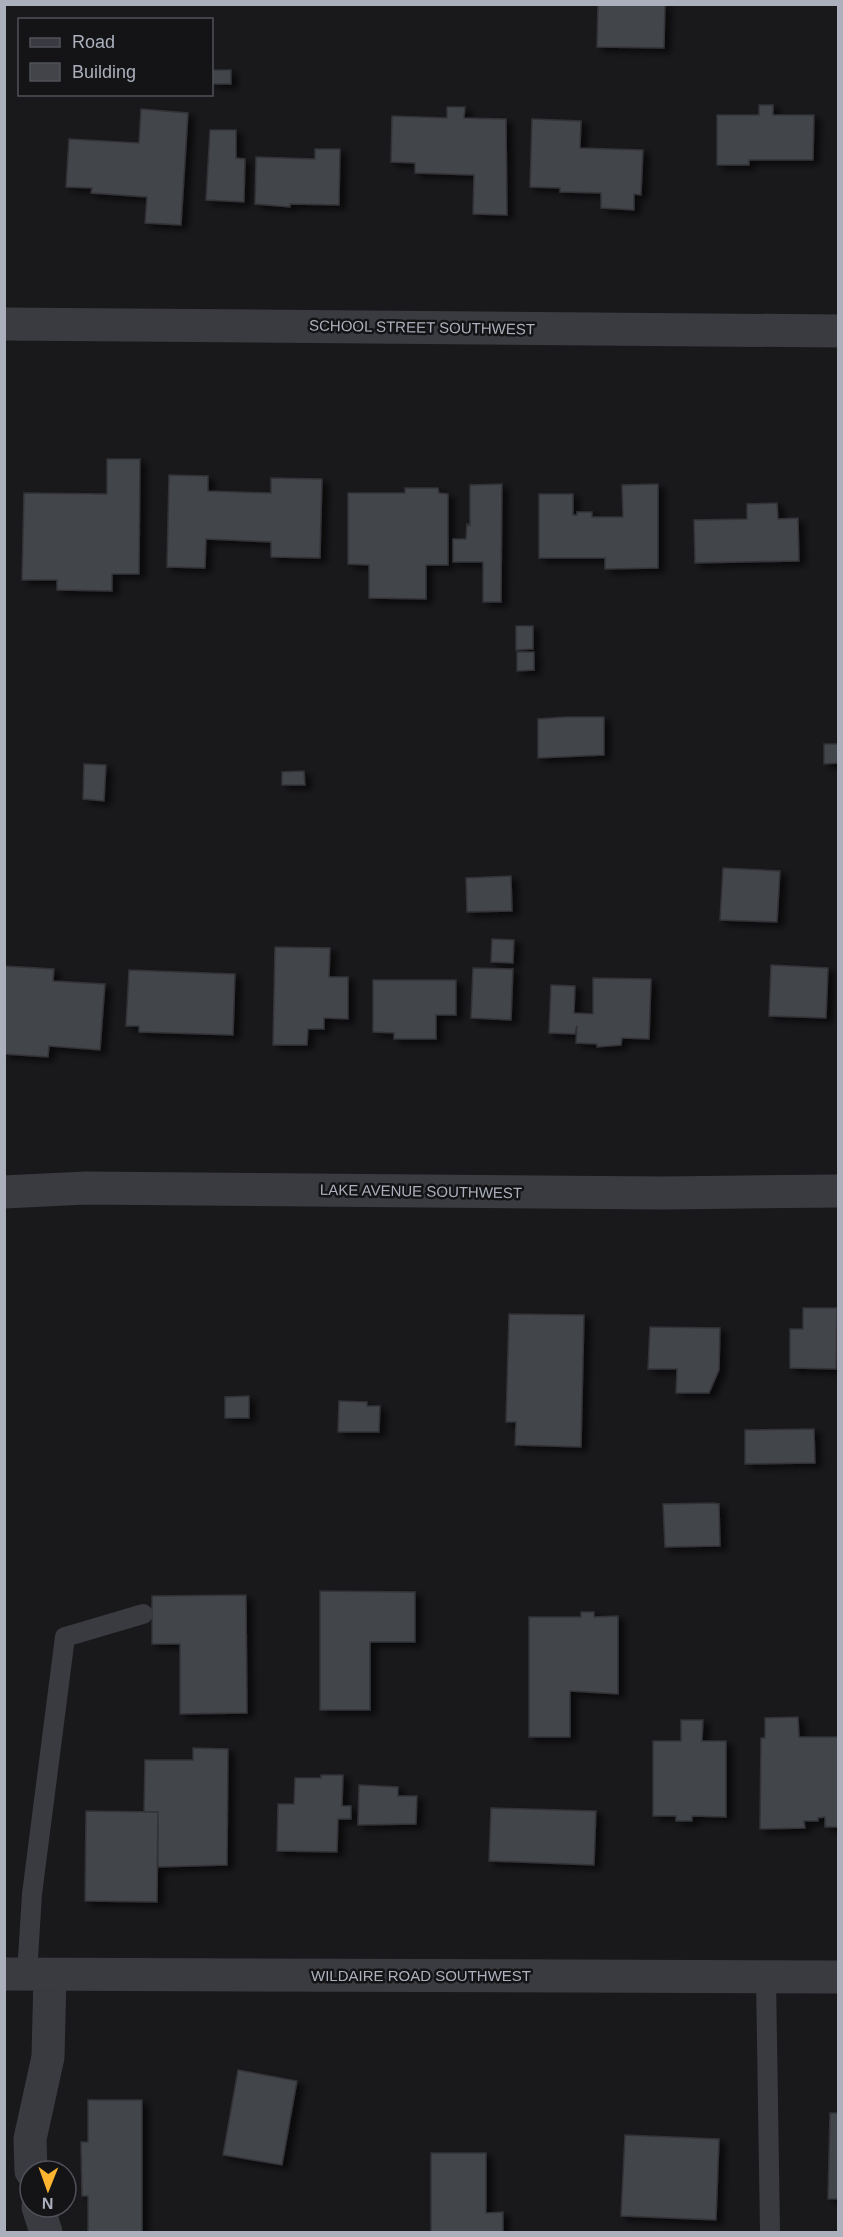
<svg xmlns="http://www.w3.org/2000/svg" width="843" height="2237" viewBox="0 0 843 2237" font-family="Helvetica,sans-serif">
  <defs>
    <filter id="shadow"><feDropShadow dx="6" dy="4" stdDeviation="3" flood-color="#0009"/></filter>
  </defs>
  <rect width="100%" height="100%" fill="#19191c"/>
  <!-- building -->
  <path fill="#434449" stroke="#333338" stroke-width="1.5" filter="url(#shadow)" d="M598,4H665L664,48L597,47Z
    M212,70H231V84H212Z
    M759,105H773V115H814L813,160H749V165H717V115H759Z
    M447,107H465L464,118L506,119L507,215L473,214L474,175L415,173V163L391,162L392,116L447,118Z
    M141,109L188,113L181,225L145,223L147,197L91,193L92,188L66,187L69,139L139,143Z
    M532,119L581,121L580,148L643,150L641,195L634,194V210L601,208V193L560,192V188L530,187Z
    M210,130H236V158L245,159L244,202L206,200Z
    M315,149H340L339,205L290,204V207L255,204L256,157L315,159Z
    M107,459H140L139,574H112V591L57,590V580H22L24,493L107,494Z
    M169,475L208,476V491L271,493V478L322,479L320,558L271,557V542L206,539L205,568L167,567Z
    M502,484L501,602H483V562H453V539H466L467,524L470,525V485Z
    M658,484V568L605,569V558H539V494H573V515H577V512H592V517H623L622,485Z
    M405,488H438L439,493L448,494V565H426V599L369,598V565L348,564V493H405Z
    M777,503L778,519L798,518L799,561L695,563L694,520L747,519V504Z
    M516,626H533V649L516,650Z
    M517,652H534V670L517,671Z
    M565,717H604V755L538,758V719Z
    M824,744H838V763L824,764Z
    M84,764L106,765L104,801L83,799Z
    M304,771L305,785H282V772Z
    M723,868L780,871L777,922L720,920Z
    M511,876L512,911L467,912L466,878Z
    M492,939L514,940L513,963L491,962Z
    M275,947L330,948L329,977H348V1019L324,1018V1029H308L307,1045H273Z
    M771,965L828,968L826,1018L769,1016Z
    M4,966L54,969L53,981L105,984L100,1050L49,1046L48,1057L4,1054Z
    M473,968L513,969L511,1020L471,1018Z
    M129,970L235,974L233,1035L139,1032V1026H126Z
    M593,978L651,979L649,1039L622,1038L621,1045L597,1047V1044L576,1043L577,1026L575,1034L549,1033L551,985L575,986L574,1013L593,1014Z
    M373,980H456V1015H436V1039H394V1033L373,1032Z
    M803,1308H837L836,1369L790,1368V1329H803Z
    M509,1314L584,1315L581,1447L515,1445L516,1422H506Z
    M650,1327L720,1328L719,1370L709,1393H676L677,1369H648Z
    M249,1396V1418H225V1397Z
    M339,1401L367,1402V1406H380L379,1432H338Z
    M814,1429L815,1463L745,1464V1430Z
    M713,1503L719,1504L720,1546L665,1547L663,1504Z
    M320,1591L415,1592V1642H370V1710H320Z
    M246,1595L247,1713L180,1714V1644H152V1596Z
    M581,1612H594V1617L618,1616V1694L570,1691V1737H529V1617H581Z
    M798,1717L799,1737H838V1827H825V1817L818,1818V1821H804L805,1828L760,1829L761,1738H765V1718Z
    M681,1720H703L702,1741H726V1817L692,1816V1821H676V1816H653V1741H681Z
    M193,1748L228,1749L227,1865L158,1867V1812H144L145,1760H193Z
    M321,1775H343L342,1806H351V1819H338L337,1852L277,1851L278,1804H294L295,1778H321Z
    M359,1785L398,1787V1796H417L416,1824L358,1825Z
    M491,1808L596,1811L594,1865L489,1861Z
    M86,1811L158,1812L157,1902L85,1901Z
    M238,2070L297,2081L282,2165L223,2155Z
    M88,2100H142V2232H88V2196H82L81,2142H88Z
    M830,2113H838V2199H828Z
    M625,2135L719,2139L716,2220L621,2216Z
    M431,2153H486V2213L503,2212V2232H431Z"/>
  <g fill="none" stroke-linecap="round" stroke-linejoin="round">
    <!-- lane -->
    <path stroke="#3a3b41" stroke-width="20" d="M27,1974L32,1894L65,1637L143,1614
      M766,1977L770,2232"/>
    <!-- street -->
    <path stroke="#3a3b41" stroke-width="33" d="M4,324L838,331
      M4,1192L86,1188L664,1193L838,1191
      M4,1974L838,1977
      M31,2171L30,2139L48,2057L50,1975
      M38,2207L46,2232"/>
  </g>
  <g text-anchor="middle" dominant-baseline="central" stroke-width="5" stroke-linejoin="round" paint-order="stroke">
    <!-- street labels -->
    <g font-size="15" fill="#abb0bc" stroke="#141417">
      <text transform="translate(422 327) rotate(1)">SCHOOL STREET SOUTHWEST</text>
      <text transform="translate(421 1191) rotate(1)">LAKE AVENUE SOUTHWEST</text>
      <text x="421" y="1975">WILDAIRE ROAD SOUTHWEST</text>
    </g>
  </g>
  <!-- border -->
  <rect width="843" height="2237" fill="none" stroke="#abb0bc" stroke-width="12"/>
  <!-- legend -->
  <rect x="18" y="18" width="195" height="78" fill="#141417" stroke="#505259" stroke-width="1.5"/>
  <rect x="30" y="38" width="30" height="9" fill="#3a3b41" stroke="#505259" stroke-width="1.5"/>
  <text x="72" y="48" font-size="18" fill="#abb0bc">Road</text>
  <rect x="30" y="63" width="30" height="18" fill="#434449" stroke="#505259" stroke-width="1.5"/>
  <text x="72" y="78" font-size="18" fill="#abb0bc">Building</text>
  <!-- north arrow -->
  <g transform="translate(48 2189) rotate(181)"><circle r="28" fill="#141417" stroke="#505259" stroke-width="1.5"/>
  <path d="M0-4.5L10 22L0 15L-10 22Z" fill="#feb42f"/>
  <text y="-9" font-size="16" font-weight="bold" text-anchor="middle" fill="#abb0bc">N</text>
  </g>
</svg>
